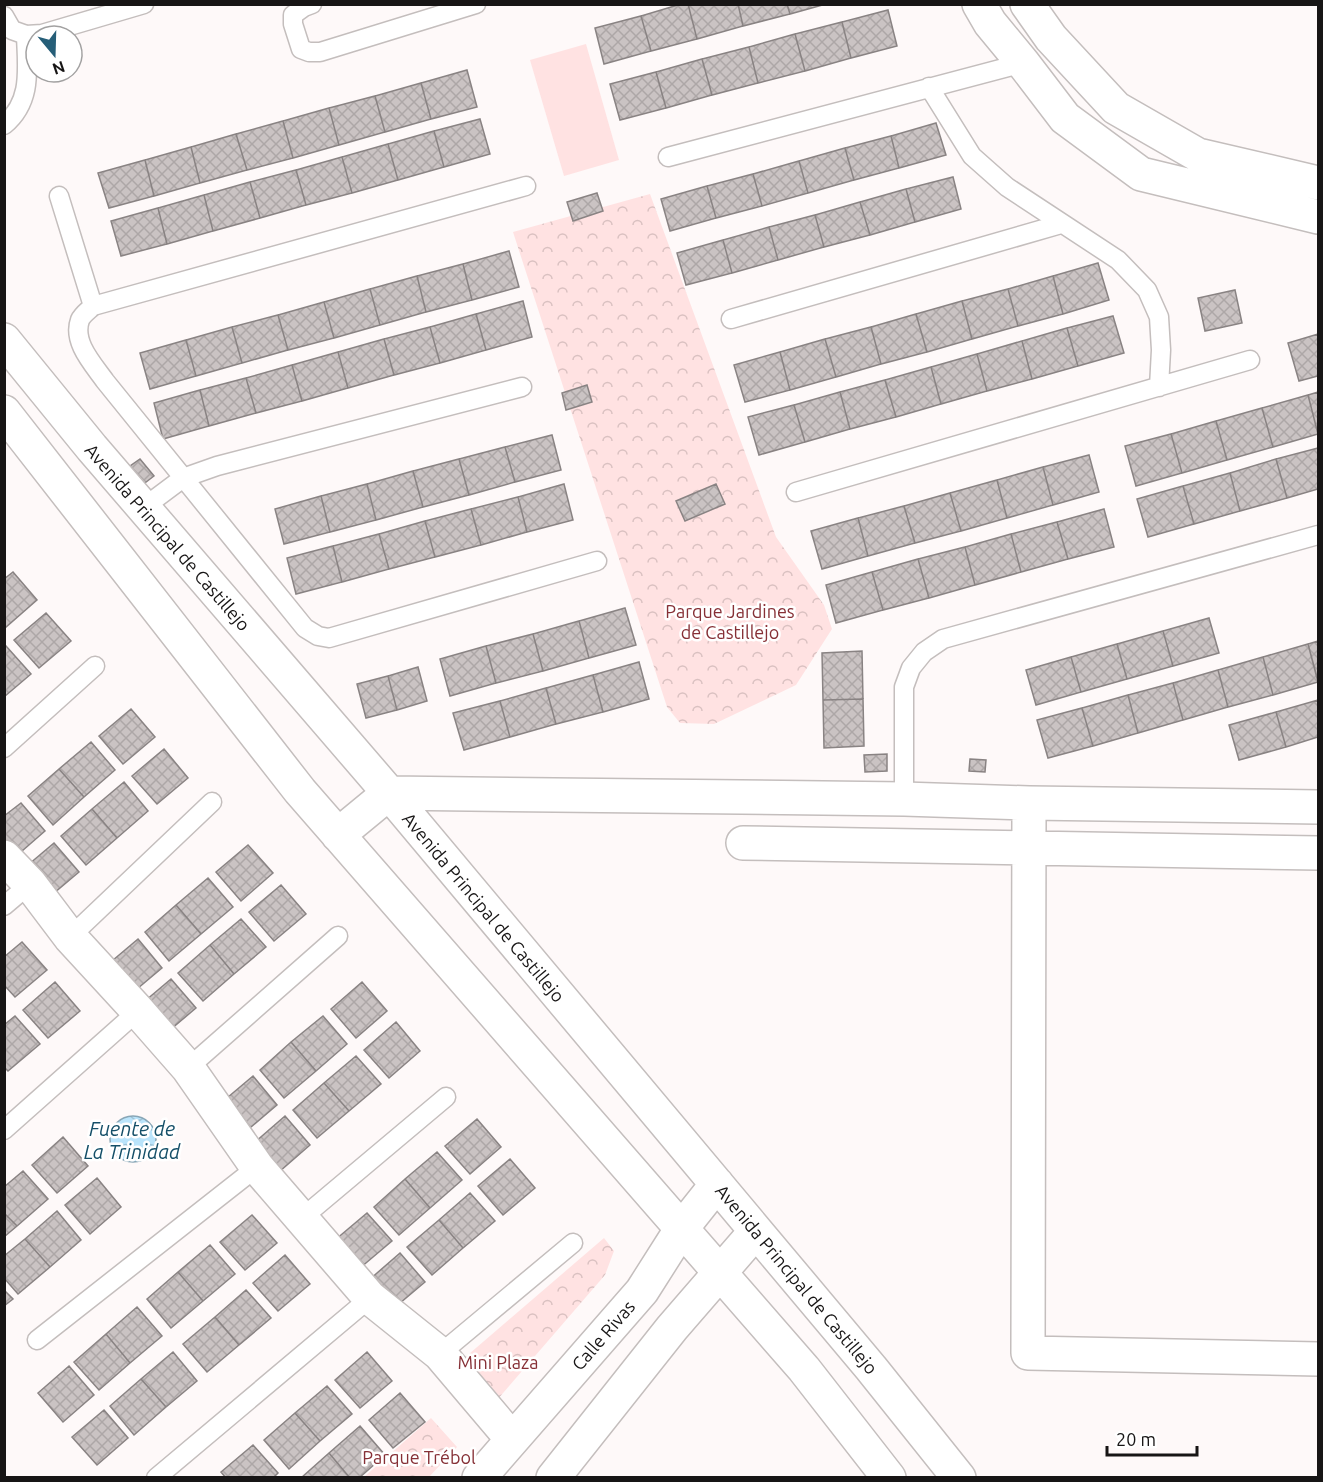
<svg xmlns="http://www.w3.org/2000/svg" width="1323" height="1482" viewBox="0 0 1323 1482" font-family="Ubuntu,sans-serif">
  <defs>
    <pattern id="park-crowns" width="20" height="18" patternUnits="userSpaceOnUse" patternTransform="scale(1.5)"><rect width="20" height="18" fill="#ffe2e2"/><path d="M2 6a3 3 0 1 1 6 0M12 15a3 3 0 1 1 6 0" fill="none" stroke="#dac1c1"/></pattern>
    <pattern id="water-waves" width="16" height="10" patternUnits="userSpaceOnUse" patternTransform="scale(1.5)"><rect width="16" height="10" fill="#bae4fb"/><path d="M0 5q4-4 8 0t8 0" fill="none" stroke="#9fc3d6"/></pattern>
    <pattern id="building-cross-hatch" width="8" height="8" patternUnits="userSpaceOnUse" patternTransform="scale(1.5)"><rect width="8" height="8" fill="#cac3c3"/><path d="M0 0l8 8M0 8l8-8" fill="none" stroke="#ada7a7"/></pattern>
  </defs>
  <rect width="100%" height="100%" fill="#fef9f9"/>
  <!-- park -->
  <path fill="url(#park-crowns)" d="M650,194L776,537L824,605L832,629L796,685L714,724L680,723L667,707L513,232Z
    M604,1238L614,1251L605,1275L497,1400L462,1360Z
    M431,1418L457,1447L429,1477H364Z"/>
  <!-- garden -->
  <path fill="#ffe2e2" d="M586,44L619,160L564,176L530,60Z"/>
  <!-- water -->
  <path fill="url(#water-waves)" stroke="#89a6b6" stroke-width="1.5" d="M110 1139a23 23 0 1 1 46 0a23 23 0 1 1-46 0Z"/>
  <!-- building -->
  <path fill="url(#building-cross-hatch)" stroke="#898383" stroke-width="1.5" d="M681,4H688L697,39L651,51L641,16Z
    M688,4H738L743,26L697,39Z
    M738,4H787L790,14L743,26Z
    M787,4H826L790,14Z
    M888,10L897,46L851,58L842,22Z
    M641,16L651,51L604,64L595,28Z
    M842,22L851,58L805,71L795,34Z
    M795,34L805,71L758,83L749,47Z
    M749,47L758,83L712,95L702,59Z
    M702,59L712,95L666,108L656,72Z
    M467,70L477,107L431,119L421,83Z
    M656,72L666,108L620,120L610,84Z
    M421,83L431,119L385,132L375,96Z
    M375,96L385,132L339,145L329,108Z
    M329,108L339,145L293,158L283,121Z
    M480,119L490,154L444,167L434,131Z
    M283,121L293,158L247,170L236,134Z
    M936,123L946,155L899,168L891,136Z
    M434,131L444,167L398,180L388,144Z
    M236,134L247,170L200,183L191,147Z
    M891,136L899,168L854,180L845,148Z
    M388,144L398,180L352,193L342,157Z
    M191,147L200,183L154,196L145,160Z
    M845,148L854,180L808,193L799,161Z
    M342,157L352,193L306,205L296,170Z
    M145,160L154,196L109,208L98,173Z
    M799,161L808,193L762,206L753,174Z
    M296,170L306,205L260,218L250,182Z
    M753,174L762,206L716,218L707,186Z
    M953,177L961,209L915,222L906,189Z
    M250,182L260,218L213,231L204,195Z
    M707,186L716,218L670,231L661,199Z
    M906,189L915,222L870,235L860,202Z
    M597,193L603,211L573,221L567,202Z
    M204,195L213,231L167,244L158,208Z
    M860,202L870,235L824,247L815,215Z
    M158,208L167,244L121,256L111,221Z
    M815,215L824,247L778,260L769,227Z
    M769,227L778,260L732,273L723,240Z
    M723,240L732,273L686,285L677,253Z
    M509,251L519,287L472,300L463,264Z
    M1098,263L1109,300L1063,314L1053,276Z
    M463,264L472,300L426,312L417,276Z
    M417,276L426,312L380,325L370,289Z
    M1053,276L1063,314L1018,326L1008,289Z
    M370,289L380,325L334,338L324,302Z
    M1008,289L1018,326L972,339L962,301Z
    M1235,290L1242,323L1205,331L1198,298Z
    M523,301L532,337L486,350L476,314Z
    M962,301L972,339L927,352L916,314Z
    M324,302L334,338L288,350L278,315Z
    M476,314L486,350L440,363L430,327Z
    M916,314L927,352L881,364L871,327Z
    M278,315L288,350L242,363L232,327Z
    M1113,316L1124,353L1078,366L1067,328Z
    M232,327L242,363L196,376L186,340Z
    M430,327L440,363L394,375L384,339Z
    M871,327L881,364L836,377L825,339Z
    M1067,328L1078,366L1032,379L1022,341Z
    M1318,334V376L1299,381L1288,343Z
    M384,339L394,375L348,388L338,352Z
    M825,339L836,377L790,390L780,352Z
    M186,340L196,376L150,389L140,353Z
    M1022,341L1032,379L987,391L977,354Z
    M338,352L348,388L302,401L292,365Z
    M780,352L790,390L745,402L734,365Z
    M977,354L987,391L941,404L931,367Z
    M292,365L302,401L256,413L246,378Z
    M931,367L941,404L896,417L885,380Z
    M246,378L256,413L209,426L200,390Z
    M885,380L896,417L850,429L840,392Z
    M587,385L592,402L566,410L562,393Z
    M200,390L209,426L163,439L154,403Z
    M840,392L850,429L805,442L794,405Z
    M1318,392V434L1308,395Z
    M1308,395L1318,434L1273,447L1262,408Z
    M794,405L805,442L759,455L748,417Z
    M1262,408L1273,447L1227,460L1216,421Z
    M1216,421L1227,460L1182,473L1171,434Z
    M1171,434L1182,473L1136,486L1125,446Z
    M552,435L561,470L515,482L505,447Z
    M505,447L515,482L469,495L459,459Z
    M1318,448V489L1287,498L1276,459Z
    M1089,455L1099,492L1053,505L1043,467Z
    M140,459L154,476L137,489L123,471Z
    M459,459L469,495L423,507L413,471Z
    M1276,459L1287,498L1240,511L1230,473Z
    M1043,467L1053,505L1007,518L997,480Z
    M413,471L423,507L376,520L367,484Z
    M1230,473L1240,511L1194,524L1183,486Z
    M997,480L1007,518L961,531L950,493Z
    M367,484L376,520L330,532L321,496Z
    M564,484L573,520L527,532L518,497Z
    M716,484L725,504L685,521L676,501Z
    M1183,486L1194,524L1148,537L1137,499Z
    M950,493L961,531L915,543L904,506Z
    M321,496L330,532L284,544L275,509Z
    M518,497L527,532L481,545L471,509Z
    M904,506L915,543L868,556L858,518Z
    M471,509L481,545L435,557L425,521Z
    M1104,509L1114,547L1068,559L1057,522Z
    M858,518L868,556L822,569L811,531Z
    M425,521L435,557L389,569L379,534Z
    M1057,522L1068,559L1021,572L1011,534Z
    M379,534L389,569L342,582L333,546Z
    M1011,534L1021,572L975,585L965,547Z
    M333,546L342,582L296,594L287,558Z
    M965,547L975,585L929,598L918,559Z
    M918,559L929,598L883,610L872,572Z
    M13,572L37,600L6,627L4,626V579Z
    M872,572L883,610L836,623L826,585Z
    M625,608L636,645L589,658L579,621Z
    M46,613L71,641L39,668L14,640Z
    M1209,618L1219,653L1173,666L1163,631Z
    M579,621L589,658L543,671L533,634Z
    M1163,631L1173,666L1127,679L1117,644Z
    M533,634L543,671L496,683L486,646Z
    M1318,641V681L1308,644Z
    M1117,644L1127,679L1081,692L1071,657Z
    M1308,644L1318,682L1273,695L1263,657Z
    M6,646L31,674L4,697V647Z
    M486,646L496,683L450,696L440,659Z
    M862,651L863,699L823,700L822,653Z
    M1071,657L1081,692L1036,705L1026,670Z
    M1263,657L1273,695L1228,707L1218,670Z
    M639,662L649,699L603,712L593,675Z
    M418,667L427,701L397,710L388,676Z
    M1218,670L1228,707L1183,720L1173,683Z
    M593,675L603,712L556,724L546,688Z
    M388,676L397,710L366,718L357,684Z
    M1173,683L1183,720L1138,733L1128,695Z
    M546,688L556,724L510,737L500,701Z
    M1128,695L1138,733L1093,746L1082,708Z
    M863,699L864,746L824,748L823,700Z
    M1318,700V737L1286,747L1276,712Z
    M500,701L510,737L464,750L453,713Z
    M1082,708L1093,746L1048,758L1037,720Z
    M131,709L155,737L123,764L99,736Z
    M1276,712L1286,747L1239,760L1229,725Z
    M91,742L115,770L84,797L59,769Z
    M164,749L188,778L157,804L132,776Z
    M887,754V771L865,772L864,755Z
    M970,759L986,760L985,772L969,771Z
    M59,769L84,797L53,825L28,796Z
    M124,782L148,811L117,838L92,809Z
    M21,803L45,831L14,858L4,847V816Z
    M92,809L117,838L86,865L61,836Z
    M54,843L79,872L47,899L22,870Z
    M248,845L273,873L241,901L216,872Z
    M208,878L233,907L201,934L176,905Z
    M281,885L306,914L274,941L249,912Z
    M176,905L201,934L169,961L145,932Z
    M241,919L266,947L234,974L210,945Z
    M138,939L162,968L131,994L106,966Z
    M22,942L47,970L15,997L4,985V957Z
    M210,945L234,974L203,1001L178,973Z
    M171,979L196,1008L164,1035L139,1006Z
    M55,982L80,1011L48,1038L23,1010Z
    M362,982L387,1011L356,1038L331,1009Z
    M15,1016L40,1044L8,1071L4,1067V1025Z
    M323,1016L347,1044L316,1071L291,1042Z
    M396,1022L420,1051L389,1078L364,1050Z
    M291,1042L316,1071L284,1098L260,1070Z
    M356,1056L381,1084L349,1111L324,1083Z
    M253,1076L277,1105L245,1132L221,1103Z
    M324,1083L349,1111L317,1138L293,1110Z
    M285,1116L310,1145L279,1172L254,1143Z
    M477,1119L501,1147L470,1174L445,1146Z
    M63,1137L88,1166L57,1193L32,1165Z
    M437,1152L462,1180L430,1208L405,1179Z
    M510,1159L535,1188L503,1215L478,1186Z
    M23,1171L48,1199L17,1226L4,1213V1187Z
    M97,1178L121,1207L90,1234L65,1205Z
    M405,1179L430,1208L399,1235L374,1207Z
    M470,1193L495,1221L463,1248L439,1220Z
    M57,1211L81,1240L50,1267L25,1239Z
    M4,1213L17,1226L4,1237Z
    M367,1213L392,1241L360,1268L335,1240Z
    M252,1215L277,1243L245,1270L220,1242Z
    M439,1220L463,1248L432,1275L407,1247Z
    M25,1239L50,1267L18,1294L4,1278V1256Z
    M210,1245L235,1274L203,1301L178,1272Z
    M400,1253L425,1282L393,1309L369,1280Z
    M285,1255L310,1284L278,1311L253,1283Z
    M178,1272L203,1301L171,1328L147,1299Z
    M4,1290L13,1299L4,1306Z
    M246,1290L271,1318L239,1345L215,1317Z
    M137,1307L162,1336L130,1363L106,1334Z
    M215,1317L239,1345L207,1372L183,1344Z
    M106,1334L130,1363L99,1390L74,1362Z
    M173,1352L197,1381L166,1407L141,1379Z
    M367,1352L392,1381L360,1408L335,1380Z
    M69,1366L94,1395L63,1422L38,1393Z
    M141,1379L166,1407L134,1435L110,1406Z
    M327,1386L352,1414L320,1441L295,1413Z
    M400,1393L425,1422L393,1448L369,1420Z
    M104,1410L128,1438L97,1465L72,1437Z
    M295,1413L320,1441L289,1469L264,1440Z
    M360,1426L385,1455L359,1478H350L329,1453Z
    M253,1445L278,1473L273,1478H226L221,1472Z
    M329,1453L350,1478H301Z"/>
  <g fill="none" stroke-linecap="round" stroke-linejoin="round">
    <!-- lane casing -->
    <g stroke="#c4bebd" stroke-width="21">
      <path id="lane" d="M312,4L304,7L293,15V24L301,49L309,52H320L476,4
        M4,16L12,30L26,35L42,34L144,4
        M929,87L972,156L1007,187L1118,260L1147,290L1159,317L1161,350L1159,387
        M4,125C33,101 27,68 26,35
        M668,157L1023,63
        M526,186L93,306C89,310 82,315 80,320C72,342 93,364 105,381L305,628L318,636L329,638L597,561
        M59,196L93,306
        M731,319L1061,224
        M796,492L1250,360
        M143,508L183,478L217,466L522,387
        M4,748L95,666
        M904,799V687L911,668L924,652L943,639L1318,535
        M4,906L30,884
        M70,937L212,802
        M188,1068L338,936
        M4,1130L138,1011
        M302,1218L446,1097
        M37,1340L257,1167
        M440,1354L573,1243
        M156,1478L370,1298"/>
    </g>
    <!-- street casing -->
    <g stroke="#c4bebd" stroke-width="36">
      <path id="street" d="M979,4L990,23L1023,63L1065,118L1141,174L1318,217
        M1027,4L1051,38L1116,108L1198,155L1318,183
        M4,340L92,448L389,793L756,1231L871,1368L959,1478
        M4,412L300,791L804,1369L889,1478
        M1029,803L1028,1353L1318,1359
        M338,835L389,793L904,799L1029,803L1318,807
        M743,843L1318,853
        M4,857L30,884L70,937L138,1011L188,1068L257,1167L370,1298L440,1354L512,1439
        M479,1478L642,1291L682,1228L717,1184
        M553,1478L672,1328L756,1231"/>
    </g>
    <!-- lane -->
    <use href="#lane" stroke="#fff" stroke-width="18"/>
    <!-- street -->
    <use href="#street" stroke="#fff" stroke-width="33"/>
  </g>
  <g text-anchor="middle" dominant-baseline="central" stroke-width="5" stroke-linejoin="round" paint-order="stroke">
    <!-- street labels -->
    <g font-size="18" fill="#171515" stroke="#fff">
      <text transform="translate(168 537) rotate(49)">Avenida Principal de Castillejo</text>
      <text transform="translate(484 907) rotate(50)">Avenida Principal de Castillejo</text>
      <text transform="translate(797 1279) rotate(50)">Avenida Principal de Castillejo</text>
      <text transform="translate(603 1335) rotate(-49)">Calle Rivas</text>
    </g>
    <!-- park labels -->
    <g font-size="18" fill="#863036" stroke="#fff">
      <text x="730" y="611">Parque Jardines<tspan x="730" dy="21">de Castillejo</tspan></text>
      <text x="498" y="1362">Mini Plaza</text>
      <text x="419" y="1457">Parque Trébol</text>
    </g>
    <!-- water labels -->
    <g font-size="20" font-style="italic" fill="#154f68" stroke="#fff">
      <text x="132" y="1128">Fuente de<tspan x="132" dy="23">La Trinidad</tspan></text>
    </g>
  </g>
  <!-- border -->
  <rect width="1323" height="1482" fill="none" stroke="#171515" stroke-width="12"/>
  <!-- north arrow -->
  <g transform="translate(54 54) rotate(161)"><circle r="28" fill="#ffffff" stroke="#a2a1a1" stroke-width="1.5"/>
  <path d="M0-4.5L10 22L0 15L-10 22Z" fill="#265e78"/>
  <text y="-9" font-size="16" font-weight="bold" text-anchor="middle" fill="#171515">N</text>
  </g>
  <!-- scale -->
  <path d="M1107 1446v9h90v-9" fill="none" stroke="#171515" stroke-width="3"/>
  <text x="1116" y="1446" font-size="18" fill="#171515" stroke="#ffffff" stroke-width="4.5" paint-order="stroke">20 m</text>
</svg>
